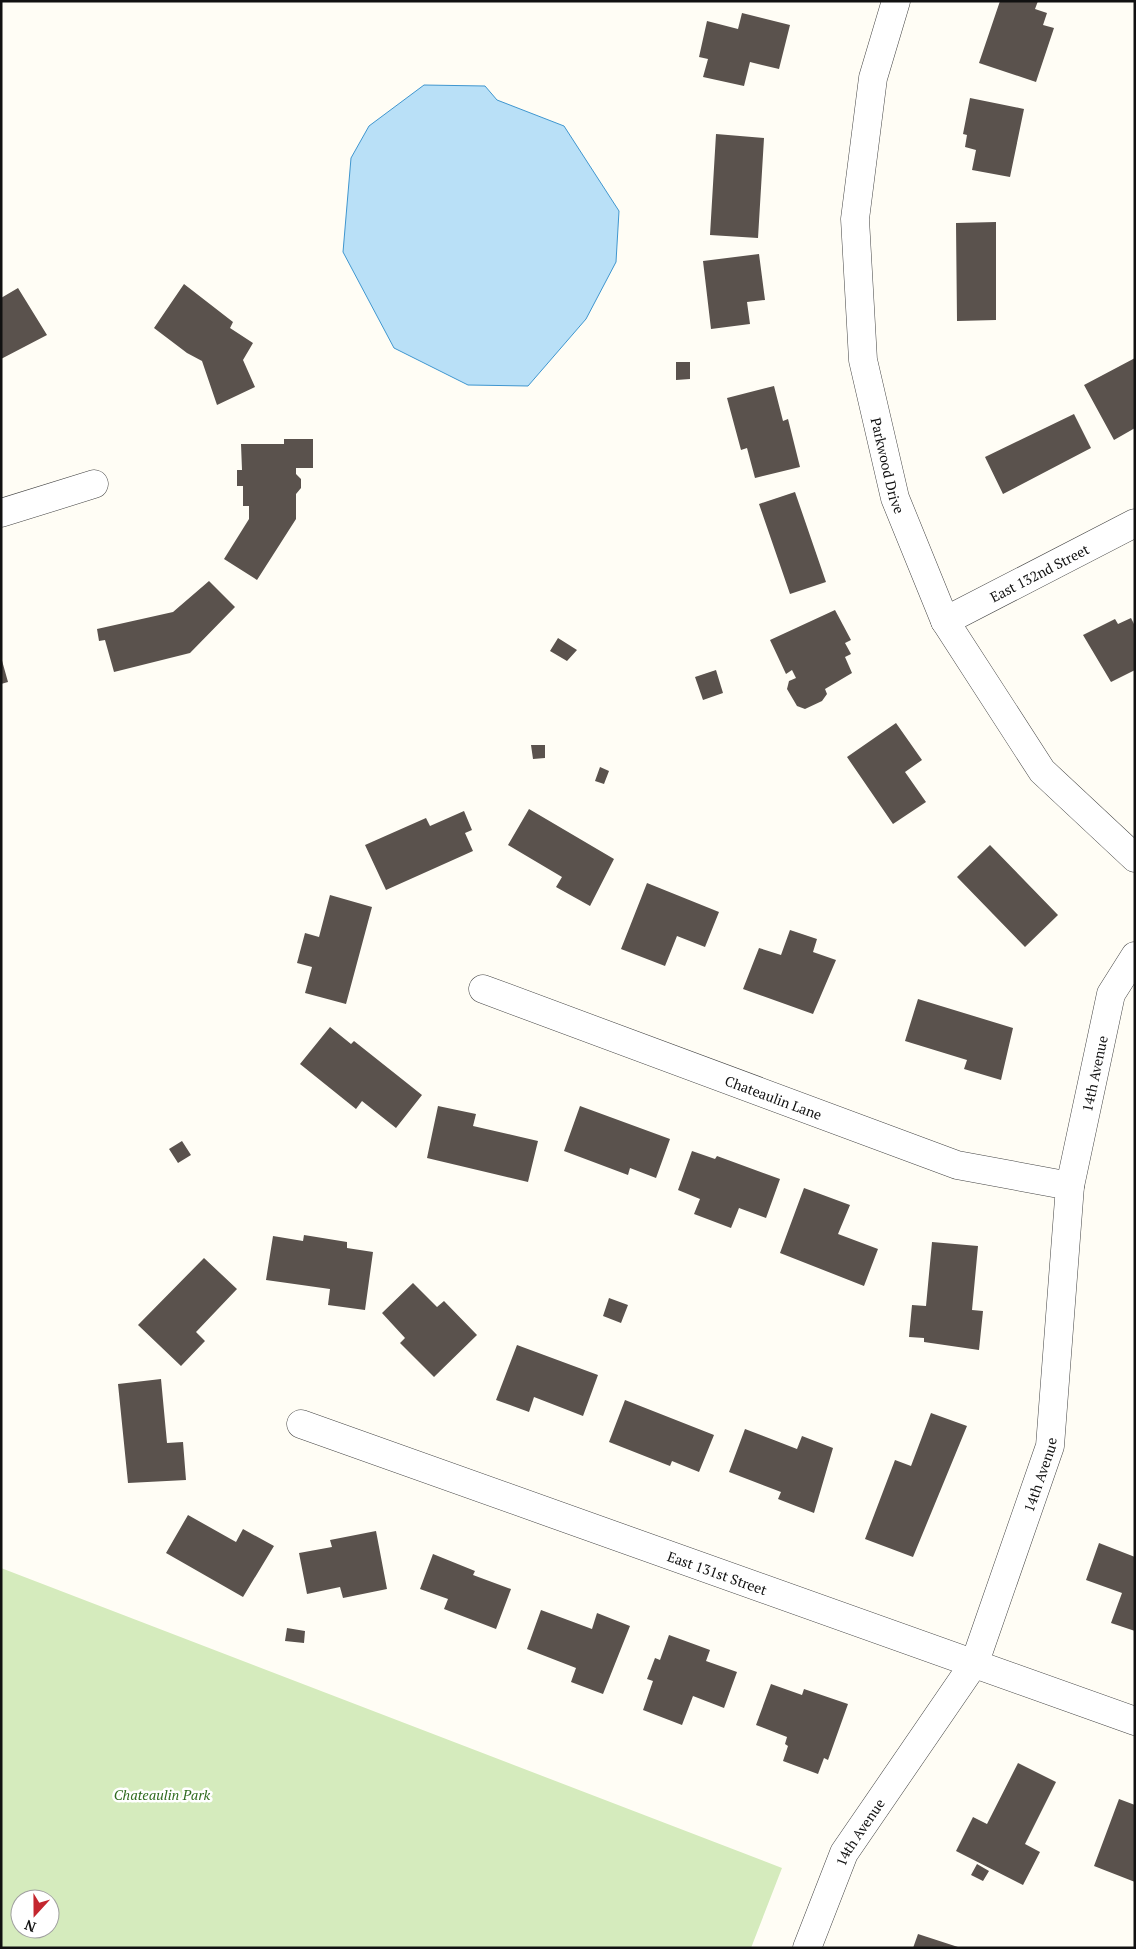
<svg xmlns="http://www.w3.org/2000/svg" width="1136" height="1949" viewBox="0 0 1136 1949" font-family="'PT Serif',serif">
  <rect width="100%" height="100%" fill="#fffdf5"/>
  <!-- green -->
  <path fill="#d5ebbd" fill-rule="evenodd" d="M1,1568L782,1868L751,1948H1ZM20,1899H50V1929H20Z"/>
  <!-- water -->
  <path fill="#b9e0f7" stroke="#3f96cf" d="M424,85L485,86L497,100L564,126L619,211L616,262L586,319L528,386L468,385L394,348L343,252L351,158L369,126Z"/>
  <!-- building -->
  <path fill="#5a524d" d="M1000,1H1038L1035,9L1047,13L1043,25L1054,28L1036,82L979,63Z
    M742,13L790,25L779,69L750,62L744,86L703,77L708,59L699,57L707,21L738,29Z
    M970,98L1024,109L1010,177L972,170L976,150L965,147L967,135L963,134Z
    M716,134L764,138L758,238L710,235Z
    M996,222V320L957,321L956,223Z
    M759,254L765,300L747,302L750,324L711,329L703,261Z
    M184,284L233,322L230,328L253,343L243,360L255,387L217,405L202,361L187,353L154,328Z
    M18,288L47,335L1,359V298Z
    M1135,358V428L1114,440L1084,385Z
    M676,362H690V379L676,380Z
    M774,386L783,421L788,419L800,467L755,478L747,448L741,450L727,398Z
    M1074,414L1091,448L1003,494L985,457Z
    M284,439H313V468H296V474L301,479V488L296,494V519L257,580L224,559L249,519V506H243V486H237V470H242L241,444H284Z
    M795,492L826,582L790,594L759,504Z
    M209,581L235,607L190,653L114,672L105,640L99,641L97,629L173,612Z
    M835,610L851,640L845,643L851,654L845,657L852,673L825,689L827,694L822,701L805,709L797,706L787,689L789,681L796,678L792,670L786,674L770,640Z
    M1131,618L1135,626V670L1111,682L1083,635L1115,619L1118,624Z
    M558,638L577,650L567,661L550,651Z
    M1,657L8,682L1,684Z
    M716,670L723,693L703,700L695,677Z
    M896,723L922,760L905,772L926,802L893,824L847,757Z
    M531,745H545V758L533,759Z
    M600,767L609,771L604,784L595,781Z
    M529,809L614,859L590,906L556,887L562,877L508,845Z
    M464,811L472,830L465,833L473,851L386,890L365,845L426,818L430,826Z
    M990,845L1058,915L1025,947L957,877Z
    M647,883L719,912L705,947L677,936L665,966L621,949Z
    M330,895L372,907L346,1004L305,993L312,967L297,963L305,933L319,937Z
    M790,930L817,939L813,952L836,960L813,1014L743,989L759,948L781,955Z
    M918,999L1013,1028L1001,1080L964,1069L967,1060L905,1041Z
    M330,1027L351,1044L354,1041L422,1095L396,1128L362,1101L356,1109L300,1064Z
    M438,1106L476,1114L473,1126L538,1141L528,1182L427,1158Z
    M580,1106L670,1139L656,1178L630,1168L628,1175L564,1151Z
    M182,1141L191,1155L178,1163L169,1149Z
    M692,1151L715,1159L717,1156L780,1179L766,1218L739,1208L731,1228L694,1214L700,1199L678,1190Z
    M804,1188L850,1205L838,1234L878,1249L864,1286L780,1253Z
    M304,1235L347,1242V1248L373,1252L365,1310L328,1305L330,1289L266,1280L273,1236L303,1241Z
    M932,1242L978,1246L972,1310L983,1311L979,1350L924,1342V1338L909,1337L912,1305L926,1306Z
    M204,1258L237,1289L196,1332L205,1341L181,1366L138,1325Z
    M413,1283L437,1307L444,1301L477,1335L434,1377L400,1343L405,1338L382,1313Z
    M609,1298L628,1305L621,1323L603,1316Z
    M517,1345L598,1375L583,1416L534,1397L529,1412L496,1400Z
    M161,1379L167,1443L183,1442L186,1480L128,1483L118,1384Z
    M625,1400L714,1435L699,1472L672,1461L670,1466L609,1442Z
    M931,1413L967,1426L913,1557L865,1539L895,1460L911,1466Z
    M745,1429L797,1449L802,1436L833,1448L814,1513L778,1499L781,1492L729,1472Z
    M188,1515L236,1542L243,1529L274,1546L243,1597L166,1553Z
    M376,1531L387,1589L343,1598L340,1587L307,1594L299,1553L332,1547L330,1540Z
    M1099,1543L1135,1557V1631L1111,1623L1122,1593L1086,1580Z
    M433,1554L475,1571L473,1575L511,1589L496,1629L444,1609L448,1599L420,1589Z
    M541,1610L592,1629L597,1613L630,1626L603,1694L571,1682L576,1668L527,1649Z
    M287,1628L305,1631L304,1643L285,1641Z
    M669,1635L710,1650L706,1661L737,1672L724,1708L693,1696L682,1725L643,1710L653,1681L647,1679L655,1658L660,1660Z
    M771,1684L802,1695L804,1689L848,1704L828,1760L824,1758L818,1774L783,1761L788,1746L785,1744L787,1737L756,1725Z
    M1018,1763L1056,1782L1025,1844L1040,1852L1023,1885L956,1851L973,1817L987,1824Z
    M1119,1799L1135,1805V1882L1094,1866Z
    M977,1864L989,1871L983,1881L971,1875Z
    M918,1934L958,1947V1948H913Z"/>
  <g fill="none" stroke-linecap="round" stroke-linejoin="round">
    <!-- minor casing -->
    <g stroke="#444" stroke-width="29">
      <g id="minor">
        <path d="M1,513L94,484"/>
        <path id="s1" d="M945,621L1135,523"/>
        <path id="s2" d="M483,989L957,1165L1070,1186"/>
        <path id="s3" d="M301,1424L1135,1721"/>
        <path id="s4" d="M807,1948L844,1853L975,1662L1050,1446L1070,1186L1111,994L1135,956"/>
      </g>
    </g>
    <!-- tertiary casing -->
    <g stroke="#444" stroke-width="29">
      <g id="tertiary">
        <path id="s5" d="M896,1L873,78L855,219L863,360L895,498L945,621L1042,771L1135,858"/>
      </g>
    </g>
    <!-- minor -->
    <use href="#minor" stroke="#fff" stroke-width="28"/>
    <!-- tertiary -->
    <use href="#tertiary" stroke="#fff" stroke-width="28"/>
  </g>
  <g text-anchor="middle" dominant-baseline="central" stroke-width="5" stroke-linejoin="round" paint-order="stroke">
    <!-- street labels -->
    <g font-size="14" fill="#111" stroke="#fff">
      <text stroke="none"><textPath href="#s5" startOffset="472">Parkwood Drive</textPath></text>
      <text stroke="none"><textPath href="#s1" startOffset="106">East 132nd Street</textPath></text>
      <text stroke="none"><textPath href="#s4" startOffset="938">14th Avenue</textPath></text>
      <text stroke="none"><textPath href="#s2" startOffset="310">Chateaulin Lane</textPath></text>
      <text stroke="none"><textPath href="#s4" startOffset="532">14th Avenue</textPath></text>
      <text stroke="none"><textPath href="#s3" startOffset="442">East 131st Street</textPath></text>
      <text stroke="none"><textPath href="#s4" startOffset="128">14th Avenue</textPath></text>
    </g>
    <!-- park labels -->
    <g font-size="14" font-style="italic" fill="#2f6b1f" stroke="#fff">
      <text x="162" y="1794">Chateaulin Park</text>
    </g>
  </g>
  <!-- border -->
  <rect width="1136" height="1949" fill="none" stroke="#111111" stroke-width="5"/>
  <!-- north arrow -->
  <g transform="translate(35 1914) rotate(201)"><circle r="24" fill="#ffffff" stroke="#a0a0a0"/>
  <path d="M0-4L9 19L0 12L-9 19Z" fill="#c4262e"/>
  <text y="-8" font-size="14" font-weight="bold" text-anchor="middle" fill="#111111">N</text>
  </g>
</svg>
